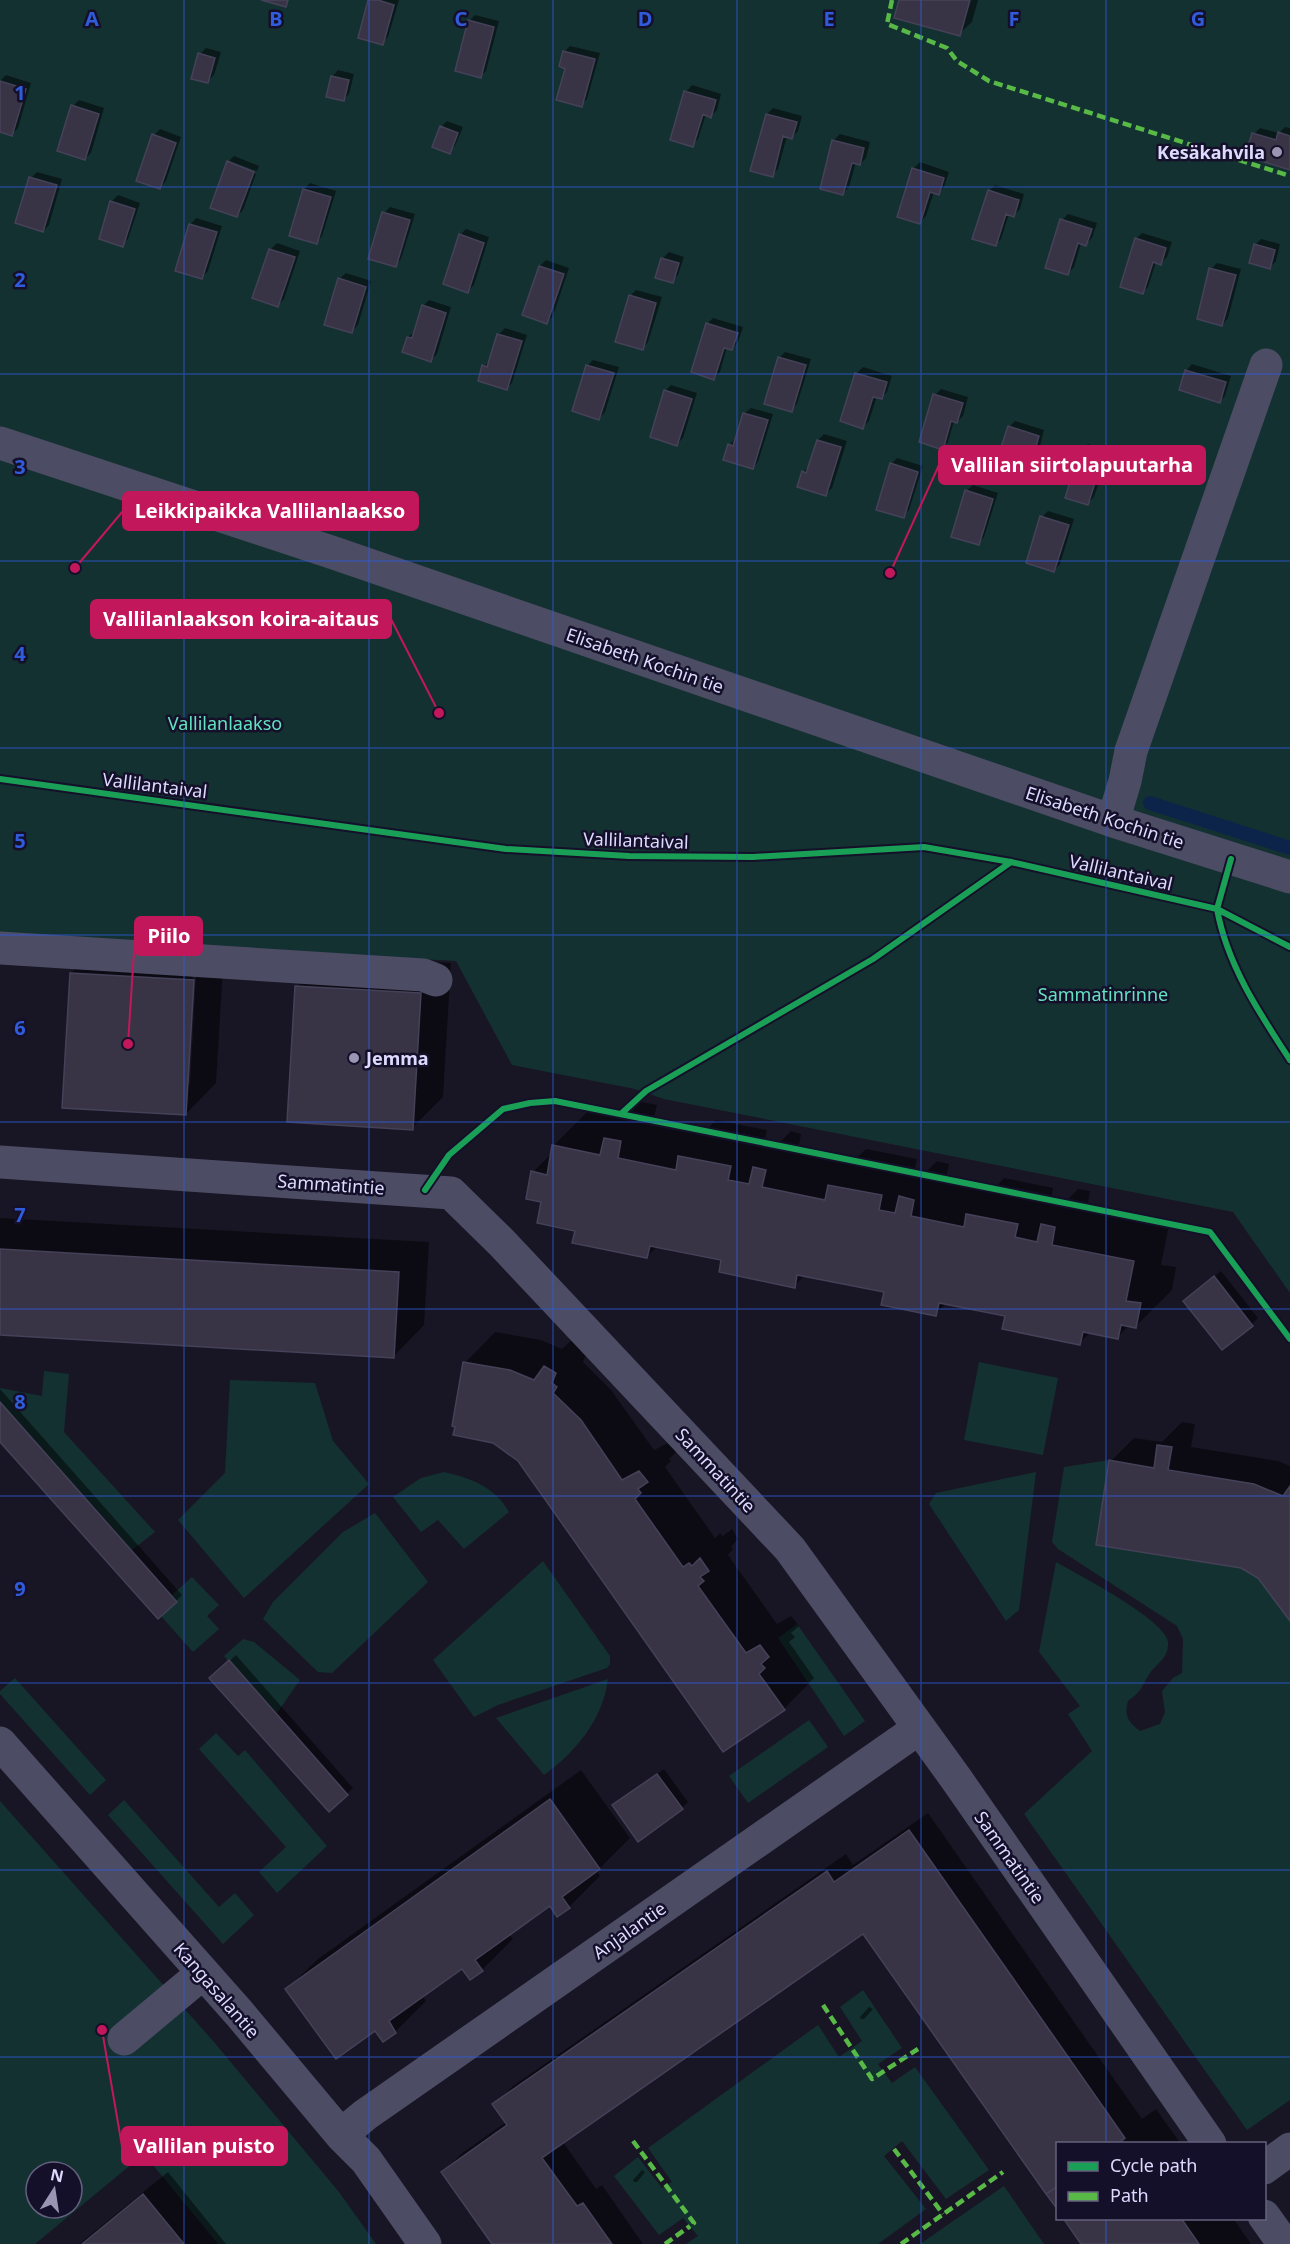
<svg xmlns="http://www.w3.org/2000/svg" width="1290" height="2244" viewBox="0 0 1290 2244" font-family="'Noto Sans',sans-serif">
  <rect width="100%" height="100%" fill="#181624"/>
  <!-- green -->
  <path fill="#143131" fill-rule="evenodd" d="M0,0H1290V1293L1233,1212L664,1099L635,1089L512,1065L456,961L0,936Z
    M979,1362L1058,1378L1043,1455L964,1440Z
    M44,1371L69,1374L64,1432L155,1532L132,1550L0,1402V1388L42,1396Z
    M230,1380L315,1383L333,1441L369,1484L244,1598L178,1520L225,1473Z
    M1109,1460L1096,1545L1241,1568L1258,1578L1290,1621V2100L1247,2130L1024,1814L1092,1751L1068,1714L1080,1706L1039,1652L1056,1562C1077,1574 1166,1620 1168,1642C1169,1658 1158,1662 1150,1673C1140,1688 1144,1689 1128,1701C1124,1716 1128,1722 1140,1731L1160,1724L1165,1712L1162,1691L1173,1678L1182,1673L1183,1639L1177,1626L1058,1549L1052,1542L1064,1467Z
    M444,1472C471,1478 495,1487 509,1512L464,1549L438,1520L421,1532L393,1497L421,1478Z
    M1036,1472L1019,1610L1006,1621L929,1504L936,1493Z
    M375,1513L428,1582L332,1673L318,1672L263,1619L273,1602L343,1532Z
    M543,1561L610,1656V1664L607,1668L498,1705L474,1717L433,1660Z
    M192,1577L219,1605L207,1616L219,1629L193,1652L161,1616L177,1602L172,1595Z
    M797,1624L865,1721L844,1736L778,1638Z
    M243,1639L254,1642L300,1680L277,1713L224,1656Z
    M15,1678L106,1780L90,1795L0,1694V1691Z
    M608,1679C603,1719 576,1752 544,1775L496,1718Z
    M809,1720L828,1747L748,1803L729,1776Z
    M216,1733L238,1756L245,1750L327,1846L277,1893L259,1872L286,1847L199,1749Z
    M124,1800L219,1907L235,1893L254,1915L223,1944L108,1815Z
    M0,1801L214,2042L339,2192L376,2244H218L144,2154L35,2244H0ZM36,2172H72V2208H36Z
    M863,1990L902,2048L878,2064L892,2083L915,2067L989,2170L946,2199L902,2141L884,2156L926,2209L878,2244H686L698,2236L683,2218L659,2235L614,2176L638,2157L662,2188L672,2182L648,2148L818,2025L839,2057L862,2041L840,2007Z
    M1004,2186L1044,2244H920Z"/>
  <!-- shadow -->
  <path fill="#0007" fill-rule="evenodd" d="M370,0H399L388,37L382,43Z
    M901,0H978L972,22L959,34Z
    M475,15L499,21L486,71L480,77L469,21Z
    M570,46L600,53L587,99L581,105L564,52Z
    M206,48L221,52L214,75L208,81L200,54Z
    M338,70L354,74L349,94L343,100L332,77Z
    M6,75L31,83L18,128L12,134L0,130V81Z
    M692,85L721,94L717,110L711,116L706,114L698,139L692,145L686,92Z
    M79,100L104,108L91,153L85,159L73,106Z
    M773,108L802,116L798,131L792,137L787,136L778,169L772,175L767,114Z
    M447,121L463,127L455,146L449,152L441,127Z
    M1285,127L1290,128V168L1254,134L1260,128L1279,133Z
    M160,129L181,137L166,181L160,187L154,135Z
    M840,134L870,142L866,158L860,164L856,162L849,187L843,193L822,188L834,140Z
    M234,156L259,166L257,171L229,161Z
    M229,161V164L256,174L243,210L237,216L228,162Z
    M920,162L949,172L944,187L938,193L934,192L926,216L920,222L899,216L914,168Z
    M37,172L62,179L49,225L43,231L31,178Z
    M310,183L336,191L322,236L316,242L304,189Z
    M995,185L1024,194L1020,209L1014,215L1009,214L1001,239L995,245L989,191Z
    M118,195L140,203L128,239L122,245L100,238L112,201Z
    M390,207L415,214L401,259L395,265L384,213Z
    M1068,214L1097,223L1092,238L1086,244L1081,243L1074,267L1068,273L1062,220Z
    M196,218L222,226L208,271L202,277L190,225Z
    M466,229L489,237L474,285L468,291L460,235Z
    M1142,233L1172,242L1167,257L1161,263L1156,262L1148,287L1142,293L1136,239Z
    M1261,239L1280,244L1276,261L1270,267L1255,245Z
    M277,243L300,251L284,299L278,305L270,250Z
    M669,252L684,257L678,275L672,281L657,277L663,258Z
    M546,260L569,268L553,316L547,322L540,266Z
    M1217,263L1241,269L1228,318L1222,325L1211,269Z
    M346,273L371,281L358,325L352,331L339,279Z
    M636,290L662,297L648,342L642,349L630,296Z
    M429,300L451,307L437,354L431,360L408,337L415,331L423,306Z
    M713,318L743,327L738,342L732,349L727,347L720,372L714,378L707,324Z
    M505,328L527,335L512,383L506,389L484,366L491,360L499,334Z
    M785,352L811,359L797,404L791,410L779,358Z
    M593,360L619,367L605,412L599,419L587,366Z
    M1192,364L1231,376L1225,396L1219,402L1186,371Z
    M863,367L892,376L887,392L881,398L877,396L869,421L863,427L842,421L857,373Z
    M671,385L697,393L683,438L677,444L665,391Z
    M941,389L968,397L963,416L957,422L954,421L948,442L942,448L935,395Z
    M751,408L773,414L758,462L752,468L729,445L735,439L744,414Z
    M1015,421L1044,430L1040,446L1034,452L1029,450L1021,475L1015,481L1009,427Z
    M824,434L847,441L832,488L826,494L803,472L809,466L818,440Z
    M1088,444L1117,454L1112,468L1106,474L1102,473L1094,497L1088,503L1067,497L1082,450Z
    M897,458L923,466L909,510L903,516L891,464Z
    M973,485L998,493L984,537L978,544L966,491Z
    M1048,511L1074,519L1060,564L1054,570L1042,517Z
    M102,943L224,950L216,1083L186,1114L71,973ZM193,973H196L190,1084H187Z
    M328,956L451,963L443,1097L412,1128L297,987Z
    M641,1102L657,1105L653,1122L704,1132L716,1120L767,1130L764,1144L776,1146L791,1131L801,1134L798,1151L852,1162L866,1149L917,1159L914,1174L922,1176L937,1161L949,1164L946,1180L993,1190L1004,1178L1053,1188L1051,1201L1063,1204L1078,1189L1090,1191L1087,1209L1169,1225L1161,1265L1176,1267L1172,1290L1135,1327L1129,1325L1118,1337L1091,1332L1079,1343L1007,1315L947,1303L935,1314L886,1291L805,1275L794,1286L723,1259L658,1246L647,1256L576,1230L543,1201L533,1172L552,1153L553,1146L590,1109L626,1117Z
    M0,1218L429,1242L424,1325L394,1356L0,1334Z
    M1221,1271L1258,1318L1252,1324L1191,1295Z
    M495,1332L541,1340L562,1349L576,1336L586,1342L582,1352L586,1355L583,1362L611,1390L654,1450L670,1442L678,1450L669,1459L671,1461L665,1467L715,1538L720,1533L723,1536L732,1529L738,1539L731,1547L733,1549L728,1555L777,1624L791,1616L799,1626L791,1633L795,1637L789,1642L814,1678L784,1709L465,1363Z
    M0,1389L182,1595L176,1601L0,1439Z
    M1182,1422L1195,1424L1191,1447L1278,1461L1290,1466V1621L1259,1577L1111,1461L1134,1438L1162,1442Z
    M236,1655L353,1788L329,1810L211,1678Z
    M664,1769L688,1802L682,1808L620,1800Z
    M581,1770L630,1838L597,1871L600,1876L569,1907L558,1915L550,1904L509,1934L513,1939L482,1970L462,1967L422,1995L426,2001L396,2031L383,2040L375,2029L287,1989L318,1959Z
    M928,1813L1142,2119L1156,2109L1181,2144H1058L864,1932L563,2142L596,2189L602,2185L643,2244H494L443,2172L461,2154L506,2122L494,2105L513,2086L846,1854L853,1865Z
    M869,2007L873,2009L864,2019H861L860,2017Z
    M642,2170L645,2172L637,2182H634L633,2180Z
    M168,2172L226,2244H79Z
    M1065,2218H1233L1251,2244H1083Z"/>
  <g fill="none" stroke-linecap="round" stroke-linejoin="round">
    <!-- stream -->
    <path stroke="#0d244a" stroke-width="14" d="M1150,803L1290,848"/>
  </g>
  <!-- building -->
  <path fill="#383446" stroke="#454158" stroke-width="1.5" d="M261,0H288L286,7Z
    M368,0H378L394,5L383,45L358,38Z
    M899,0H970L960,36L894,18Z
    M468,20L494,27L481,78L455,71Z
    M563,51L595,59L582,107L556,100L565,69L559,66Z
    M198,53L215,58L208,83L191,79Z
    M331,76L349,80L344,101L326,97Z
    M0,81L26,89L12,136L0,132Z
    M684,91L716,100L711,118L703,114L693,147L670,140Z
    M71,105L99,114L85,160L57,151Z
    M766,114L797,122L792,139L783,136L773,177L750,171Z
    M440,126L458,133L450,154L432,147Z
    M1278,132L1290,136V170L1245,156L1252,133L1276,140Z
    M152,134L176,143L160,189L136,181Z
    M832,140L864,148L860,165L852,163L843,195L820,189Z
    M227,161L254,172L237,217L210,208Z
    M912,168L944,178L939,195L930,192L920,224L897,217Z
    M29,177L57,185L43,232L15,223Z
    M303,189L331,197L317,244L289,236Z
    M988,190L1019,200L1014,217L1006,214L996,246L972,239Z
    M110,201L135,209L123,247L99,239Z
    M382,212L410,220L396,267L368,259Z
    M1060,219L1092,229L1086,246L1078,243L1068,275L1045,268Z
    M189,224L217,232L202,279L175,271Z
    M459,234L484,243L468,293L443,284Z
    M1135,238L1166,248L1161,265L1153,262L1143,294L1120,287Z
    M1254,244L1275,250L1270,269L1249,263Z
    M269,249L295,257L278,307L252,298Z
    M661,258L679,263L673,283L655,278Z
    M539,266L564,274L547,324L522,315Z
    M1209,268L1236,275L1222,326L1197,319Z
    M338,278L366,287L352,333L324,325Z
    M629,295L656,303L643,350L615,342Z
    M422,305L446,313L431,362L402,352L407,337L412,338Z
    M706,323L738,333L732,350L724,348L714,380L691,372Z
    M497,334L522,341L507,390L478,381L482,365L487,367Z
    M778,357L806,365L792,412L764,404Z
    M586,365L614,373L599,420L572,411Z
    M1185,370L1226,382L1220,403L1179,390Z
    M855,373L887,382L882,399L873,397L863,429L840,421Z
    M664,390L692,399L677,446L650,437Z
    M933,394L963,403L957,423L951,421L943,450L919,442Z
    M743,413L768,420L753,469L723,460L728,444L733,446Z
    M1008,426L1039,436L1034,453L1026,451L1016,483L992,475Z
    M817,440L841,447L826,496L797,487L802,471L806,473Z
    M1080,450L1112,460L1107,476L1098,473L1088,505L1065,498Z
    M890,463L918,472L904,518L876,510Z
    M965,490L993,499L979,545L951,537Z
    M1040,516L1069,525L1054,572L1026,563Z
    M70,973L194,980L186,1115L62,1108Z
    M295,986L421,993L413,1130L287,1122Z
    M604,1138L621,1141L618,1158L676,1170L678,1156L731,1166L728,1180L749,1184L753,1167L766,1170L762,1187L825,1200L828,1185L882,1195L879,1210L895,1213L899,1196L914,1200L911,1216L964,1227L966,1214L1018,1224L1015,1237L1037,1242L1041,1224L1055,1227L1052,1245L1134,1261L1126,1301L1141,1303L1136,1328L1121,1325L1118,1339L1083,1332L1080,1345L1002,1329L1005,1316L939,1303L936,1316L881,1305L884,1292L797,1275L795,1288L719,1272L721,1260L650,1246L647,1258L572,1243L575,1231L537,1223L541,1202L526,1199L531,1171L547,1175L552,1145L600,1155Z
    M0,1249L399,1272L394,1358L0,1335Z
    M1214,1276L1253,1326L1222,1350L1183,1301Z
    M463,1362L510,1370L534,1380L544,1366L556,1373L552,1383L557,1387L553,1393L581,1420L622,1480L639,1471L648,1482L638,1489L641,1493L635,1499L683,1567L689,1563L692,1566L700,1558L709,1571L700,1577L704,1581L698,1586L746,1653L760,1645L769,1657L761,1664L765,1668L759,1674L785,1710L723,1752L518,1461L493,1443L453,1435L455,1427L452,1426Z
    M0,1402L177,1602L158,1619L0,1442Z
    M1157,1445L1172,1447L1168,1470L1254,1484L1283,1496L1290,1486V1621L1258,1578L1241,1568L1096,1545L1109,1460L1154,1468Z
    M229,1660L348,1795L329,1812L209,1678Z
    M657,1774L683,1809L638,1842L612,1805Z
    M550,1799L600,1869L562,1897L570,1908L557,1917L550,1906L475,1960L483,1971L470,1980L462,1969L389,2021L396,2033L383,2042L375,2031L336,2059L285,1989Z
    M909,1830L1125,2138L1118,2144H1058V2186L1046,2194L863,1934L542,2158L577,2206L583,2203L612,2244H492L441,2172L507,2125L492,2104L827,1871L834,1882Z
    M1058,2186V2210L1046,2194Z
    M143,2194L184,2244H82Z
    M1063,2218H1181L1199,2244H1081Z"/>
  <g fill="none" stroke-linecap="round" stroke-linejoin="round">
    <!-- minor -->
    <path stroke="#4c4c65" stroke-width="33" d="M0,443L334,553L1113,821L1290,877
      M1113,821L1125,781L1131,751L1266,365
      M0,948L423,975L436,980
      M0,1162L451,1193L502,1243L790,1549L957,1780L1210,2144
      M0,1743L239,2013L341,2135L366,2160L425,2244
      M124,2039L203,1973
      M341,2135L365,2115L918,1729
      M1264,2168L1290,2149
      M1264,2216L1284,2244"/>
    <!-- quiet -->
    <path stroke="#58b947" stroke-width="4.5" stroke-dasharray="9 4.5" stroke-linecap="butt" d="M892,0L887,24L947,48L957,61L989,81L1290,176
      M823,2005L872,2079L918,2049
      M633,2141L694,2223L688,2228
      M894,2149L943,2214
      M665,2244L690,2226
      M901,2244L1003,2172"/>
    <!-- cycleway casing -->
    <g stroke="#15102a" stroke-width="10">
      <path id="cycleway" d="M0,779L506,849L629,856L753,857L924,847L1011,862L1217,909L1231,859
        M1217,909C1227,965 1260,1014 1290,1060
        M1217,909L1290,947
        M622,1113L646,1091L873,959L1011,862
        M425,1190L449,1155L503,1109L530,1103L555,1101L1210,1232L1290,1339"/>
    </g>
    <!-- cycleway -->
    <use href="#cycleway" stroke="#1a9f57" stroke-width="6"/>
  </g>
  <!-- grid -->
  <path fill="none" stroke="#305cdc" stroke-width="1.5" stroke-opacity="0.55" d="M184,0V2244M369,0V2244M553,0V2244M737,0V2244M921,0V2244M1106,0V2144M0,187H1290M0,374H1290M0,561H1290M0,748H1290M0,935H1290M0,1122H1290M0,1309H1290M0,1496H1290M0,1683H1290M0,1870H1290M0,2057H1290M1106,2218V2244"/>
  <!-- markers -->
  <g fill="#9995b2" stroke="#15102a" stroke-width="2">
    <circle cx="1277" cy="152" r="6"/>
    <circle cx="354" cy="1058" r="6"/>
  </g>
  <g text-anchor="middle" dominant-baseline="central" stroke-width="5" stroke-linejoin="round" paint-order="stroke">
    <!-- poi labels -->
    <g font-size="18" font-weight="bold" fill="#dedaff" stroke="#15102a" text-anchor="end">
      <text x="1265" y="152">Kesäkahvila</text>
      <text x="366" y="1058" text-anchor="start">Jemma</text>
    </g>
    <!-- street labels -->
    <g font-size="18" fill="#dedaff" stroke="#15102a">
      <text transform="translate(645 660) rotate(19)">Elisabeth Kochin tie</text>
      <text transform="translate(155 785) rotate(7)">Vallilantaival</text>
      <text transform="translate(1105 817) rotate(18)">Elisabeth Kochin tie</text>
      <text transform="translate(636 840) rotate(2)">Vallilantaival</text>
      <text transform="translate(1121 872) rotate(13)">Vallilantaival</text>
      <text transform="translate(331 1184) rotate(4)">Sammatintie</text>
      <text transform="translate(716 1470) rotate(47)">Sammatintie</text>
      <text transform="translate(1010 1857) rotate(55)">Sammatintie</text>
      <text transform="translate(629 1930) rotate(-35)">Anjalantie</text>
      <text transform="translate(217 1990) rotate(49)">Kangasalantie</text>
    </g>
    <!-- park labels -->
    <g font-size="18" fill="#63e2c1" stroke="#15102a">
      <text x="225" y="723">Vallilanlaakso</text>
      <text x="1103" y="994">Sammatinrinne</text>
    </g>
  </g>
  <g font-size="20" text-anchor="middle" font-weight="bold" fill="#305cdc" stroke="#15102a" stroke-width="5" stroke-linejoin="round" paint-order="stroke">
    <text x="92" y="26">A</text>
    <text x="276" y="26">B</text>
    <text x="461" y="26">C</text>
    <text x="645" y="26">D</text>
    <text x="829" y="26">E</text>
    <text x="1014" y="26">F</text>
    <text x="1198" y="26">G</text>
    <text x="20" y="100">1</text>
    <text x="20" y="287">2</text>
    <text x="20" y="474">3</text>
    <text x="20" y="661">4</text>
    <text x="20" y="848">5</text>
    <text x="20" y="1035">6</text>
    <text x="20" y="1222">7</text>
    <text x="20" y="1409">8</text>
    <text x="20" y="1596">9</text>
  </g>
  <!-- callouts -->
  <path fill="none" stroke="#c2185b" stroke-width="2" d="M890 573L939 465M75 568L123 511M439 713L391 619M128 1044L135 936M102 2030L122 2146"/>
  <g fill="#c2185b" stroke="#15102a" stroke-width="2">
    <circle cx="890" cy="573" r="6"/>
    <circle cx="75" cy="568" r="6"/>
    <circle cx="439" cy="713" r="6"/>
    <circle cx="128" cy="1044" r="6"/>
    <circle cx="102" cy="2030" r="6"/>
  </g>
  <g fill="#c2185b" stroke="#c2185b" stroke-width="2">
    <rect x="939" y="446" width="266" height="38" rx="6"/>
    <rect x="123" y="492" width="295" height="38" rx="6"/>
    <rect x="91" y="600" width="300" height="38" rx="6"/>
    <rect x="135" y="917" width="67" height="38" rx="6"/>
    <rect x="122" y="2127" width="165" height="38" rx="6"/>
  </g>
  <g font-size="20" text-anchor="middle" font-weight="bold" fill="#fff">
    <text x="1072" y="472">Vallilan siirtolapuutarha</text>
    <text x="270" y="518">Leikkipaikka Vallilanlaakso</text>
    <text x="241" y="626">Vallilanlaakson koira-aitaus</text>
    <text x="169" y="943">Piilo</text>
    <text x="204" y="2153">Vallilan puisto</text>
  </g>
  <!-- legend -->
  <rect x="1056" y="2142" width="210" height="78" fill="#15102a" stroke="#65617f" stroke-width="1.5"/>
  <rect x="1068" y="2162" width="30" height="9" fill="#1a9f57" stroke="#65617f" stroke-width="1.5"/>
  <text x="1110" y="2172" font-size="18" fill="#dedaff">Cycle path</text>
  <rect x="1068" y="2192" width="30" height="9" fill="#58b947" stroke="#65617f" stroke-width="1.5"/>
  <text x="1110" y="2202" font-size="18" fill="#dedaff">Path</text>
  <!-- north arrow -->
  <g transform="translate(54 2190) rotate(12)"><circle r="28" fill="#15102a" stroke="#65617f" stroke-width="1.5"/>
  <path d="M0-4.5L10 22L0 15L-10 22Z" fill="#9995b2"/>
  <text y="-9" font-size="16" font-weight="bold" text-anchor="middle" fill="#dedaff">N</text>
  </g>
</svg>
